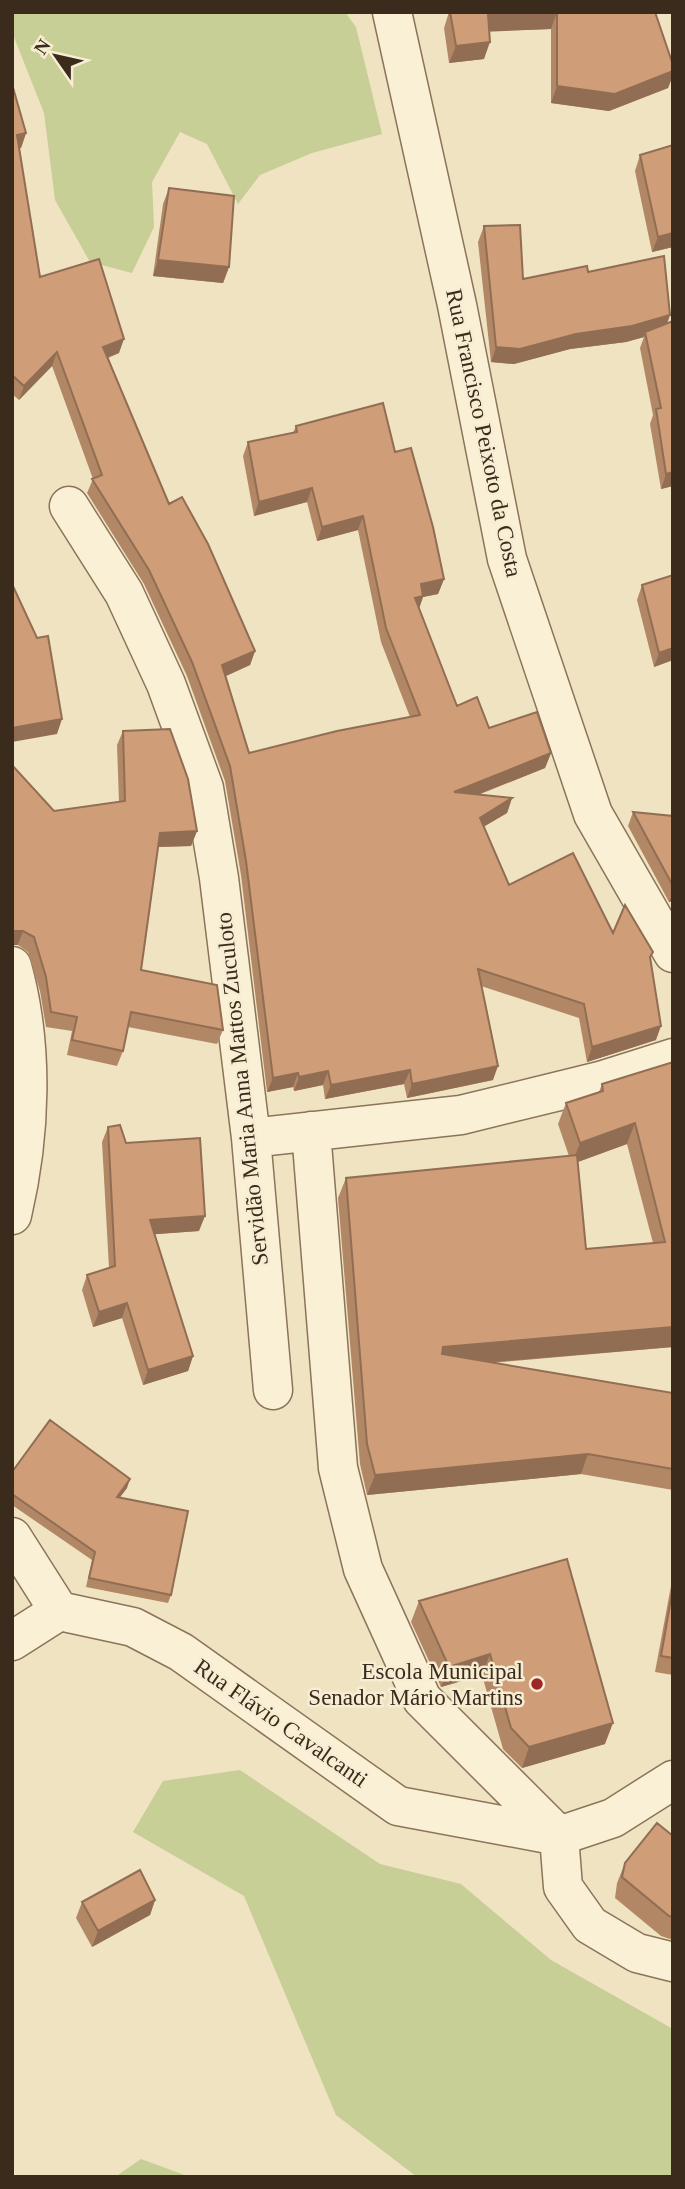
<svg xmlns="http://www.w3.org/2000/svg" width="685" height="2189" viewBox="0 0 685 2189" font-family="'Times New Roman',serif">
  <rect width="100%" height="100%" fill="#f0e3c2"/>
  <!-- green -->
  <path fill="#c7ce96" d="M12,12H345L356,27L382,134L312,153L260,175L238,204L207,144L180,132L152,182L154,227L132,273L90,262L55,200L44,113L12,32Z
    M240,1770L380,1864L461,1884L551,1960L673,2029V2177H417L336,2115L244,1896L133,1832L163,1781Z
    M141,2159L190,2177H115Z"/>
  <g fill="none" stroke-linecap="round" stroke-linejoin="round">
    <!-- minor casing -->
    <g stroke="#8b7459" stroke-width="41">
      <path id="minor" d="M392,12L457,305L507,559L593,814L673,953
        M69,506L124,593L166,684L204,788L219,878L251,1138L273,1390
        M12,966C34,1045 31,1135 12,1215
        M311,1131L338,1468L363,1569L422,1699L559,1836
        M251,1138L461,1115L600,1081L673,1058
        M12,1537L59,1611
        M12,1641L59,1611L133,1627L181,1652L398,1806L559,1836L613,1818L673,1780
        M559,1836L563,1887L590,1925L637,1953L673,1962"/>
    </g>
    <!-- minor -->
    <use href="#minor" stroke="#faf0d6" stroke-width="38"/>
  </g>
  <!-- wall -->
  <path fill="#b28766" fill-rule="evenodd" d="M449,12H655L673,65V75L668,88L609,111L551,103V29L489,31L484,59L449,63L444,28Z
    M12,84L26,133L21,148H19L40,277L119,353L108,358L169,504L255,651L250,665L226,676L249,753L410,717L381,642L358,530L317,541L307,502L254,516L243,456L248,442L293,433L296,426L395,452L444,579L438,594L423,597L419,609L457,706L489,728L551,753L545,768L478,795L512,798L507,813L484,826L509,885L613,933L650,960L656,1040L587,1062L579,1018L481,986L493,1080L407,1098L404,1084L325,1099L323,1085L294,1091L293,1087L267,1092L241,875L225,781L187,676L144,584L87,493L93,479L52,366L19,400L12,394Z
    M673,145V247L652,252L635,171L640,155Z
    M169,188L229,267L223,283L153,276L163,204Z
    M484,226L523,279L588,272L670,315L667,324L673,321V486L661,489L650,424L653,415L640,348L644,337L626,342L570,349L514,364L491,362L478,242Z
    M673,575V660L654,667L637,600L642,585Z
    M123,731L197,831L191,846L158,847L141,970L223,1030L217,1044L128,1027L123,1051L117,1066L67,1055L72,1031L46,1027L40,991L28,952L18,945L54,811L119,802L117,745Z
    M633,812L673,816V901L669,902L628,826Z
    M673,1062V1347L491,1363L673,1393V1490L581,1474L367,1495L360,1464L338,1198L346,1178L569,1156L558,1124L566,1103L599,1092L602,1084ZM627,1144L653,1243L586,1249L578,1162Z
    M108,1127L126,1143L199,1231L155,1234L193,1356L188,1371L143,1385L122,1318L93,1327L82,1290L87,1275L109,1268L102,1142Z
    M12,1472L127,1488L120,1497L171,1595L168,1603L86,1587L92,1560L12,1505Z
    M567,1559L605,1744L522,1768L503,1749L482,1675L441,1687L411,1622L419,1601Z
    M673,1575V1675L655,1672Z
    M673,1836V1940L661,1936L615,1898L617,1883L625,1863Z
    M155,1900L150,1915L92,1947L76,1918L82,1902Z"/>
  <!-- shaded-wall -->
  <path fill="#916e53" d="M557,12L551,29L482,32L488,14Z
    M490,42L484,59L449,63L456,46Z
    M673,71V75L668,88L609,111L551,103L557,86Z
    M26,133L21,148L12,149L17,135Z
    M673,233V247L652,252L658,237Z
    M158,260L229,267L223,283L153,276Z
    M670,315L664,331L645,332L644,337L626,342L570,349L514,364L491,362L496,347L576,334Z
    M124,339L119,353L98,361L103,347Z
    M57,352L52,366L19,400L24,386Z
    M673,472V486L661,489L666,474Z
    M312,488L307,502L254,516L259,502Z
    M363,516L358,530L317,541L322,527Z
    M444,579L438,594L423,597L418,611L410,612L421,584Z
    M673,648V660L654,667L659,653Z
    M255,651L250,665L217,680L222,665Z
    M62,719L57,734L12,742V728Z
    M551,753L545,768L449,806L454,792Z
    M512,798L507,813L475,832L480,818Z
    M197,831L191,846L155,847L160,833Z
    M673,892V901L669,902Z
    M12,931H23L18,945H12Z
    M661,1026L656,1040L587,1062L592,1047Z
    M498,1066L493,1080L407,1098L412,1084Z
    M410,1070L404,1084L325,1099L331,1085Z
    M328,1071L323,1085L294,1091L299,1077Z
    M298,1073L293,1087L267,1092L273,1078Z
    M635,1123L627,1144L572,1164L580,1143Z
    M205,1216L199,1231L145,1235L150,1220Z
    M127,1303L122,1318L93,1327L99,1312Z
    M673,1327V1347L435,1367L443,1347Z
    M193,1356L188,1371L143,1385L148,1370Z
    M588,1454L581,1474L367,1495L375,1475Z
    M130,1479L127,1488L114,1505L117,1497Z
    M490,1654L482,1675L441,1687L449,1667Z
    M613,1723L605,1744L522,1768L529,1747Z
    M155,1900L150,1915L92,1947L98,1931Z"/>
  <!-- building -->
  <path fill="#cf9d77" stroke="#916e53" stroke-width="2" d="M450,12H545L488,14L490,42L456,46Z
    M557,12H655L673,65V71L615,94L557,86Z
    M12,84L26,133L17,135L40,277L99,259L124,339L103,347L169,504L182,497L208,544L255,651L222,665L249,753L337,731L420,715L386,628L363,516L322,527L312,488L259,502L248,442L297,432L296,426L383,403L395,452L411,448L433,527L444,579L421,584L423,596L415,598L457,706L477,697L489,728L537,712L551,753L454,792L512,798L480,818L509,885L573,853L613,933L625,905L653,952L650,957L661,1026L592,1047L584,1004L478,969L498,1066L412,1084L410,1070L331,1085L328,1071L299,1077L298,1073L273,1078L246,861L230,766L192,662L149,570L92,479L102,475L57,352L24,386L12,375Z
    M673,145V233L658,237L640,155Z
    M169,188L234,196L229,267L158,260Z
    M520,225L523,279L587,266L588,272L664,256L670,315L632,326L576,334L520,349L496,347L484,226Z
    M673,321V472L666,474L656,409L661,408L645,332Z
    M673,575V648L659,653L642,585Z
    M12,584L37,638L48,636L62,719L12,728Z
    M170,729L188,779L197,831L160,833L141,970L217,985L223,1030L131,1012L123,1051L72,1040L77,1017L51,1012L46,977L34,937L23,931H12V765L54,811L125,801L123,731Z
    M633,812L673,816V886Z
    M673,1062V1327L443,1347L442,1354L673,1393V1469L588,1454L375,1475L367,1444L346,1178L577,1155L586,1249L665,1242L635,1123L580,1143L566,1103L603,1091L602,1084Z
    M120,1125L126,1143L200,1138L205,1216L150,1220L193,1356L148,1370L127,1303L99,1312L87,1275L115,1266L108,1127Z
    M50,1420L130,1479L117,1497L188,1511L171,1595L89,1578L95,1552L12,1494V1472Z
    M567,1559L613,1723L529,1747L511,1728L490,1654L449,1667L419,1601Z
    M673,1587V1658L661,1656Z
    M657,1823L673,1836V1917L669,1916L622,1877L625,1863Z
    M140,1870L155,1900L98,1931L82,1902Z"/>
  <!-- markers -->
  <circle fill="#9c2726" stroke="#f7edd2" stroke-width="2.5" cx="537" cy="1684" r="7"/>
  <g text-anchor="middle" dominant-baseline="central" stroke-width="5" stroke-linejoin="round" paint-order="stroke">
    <!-- street labels -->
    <g font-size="23" fill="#3a2b1d" stroke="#f7edd2">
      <text transform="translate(484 433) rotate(78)">Rua Francisco Peixoto da Costa</text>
      <text transform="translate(242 1089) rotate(-96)">Servidão Maria Anna Mattos Zuculoto</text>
      <text transform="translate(281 1723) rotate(35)">Rua Flávio Cavalcanti</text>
    </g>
    <!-- poi labels -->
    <g font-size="23" fill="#3a2b1d" stroke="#f7edd2" text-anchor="end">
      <text x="523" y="1671">Escola Municipal<tspan x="523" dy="26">Senador Mário Martins</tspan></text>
    </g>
  </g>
  <!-- border -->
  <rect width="685" height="2189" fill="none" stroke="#3a2b1d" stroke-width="28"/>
  <!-- north arrow -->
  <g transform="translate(56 56) rotate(304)" stroke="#f7edd2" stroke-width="5" paint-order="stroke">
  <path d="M0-5L12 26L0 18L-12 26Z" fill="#3a2b1d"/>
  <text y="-10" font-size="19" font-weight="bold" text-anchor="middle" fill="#3a2b1d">N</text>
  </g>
</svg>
